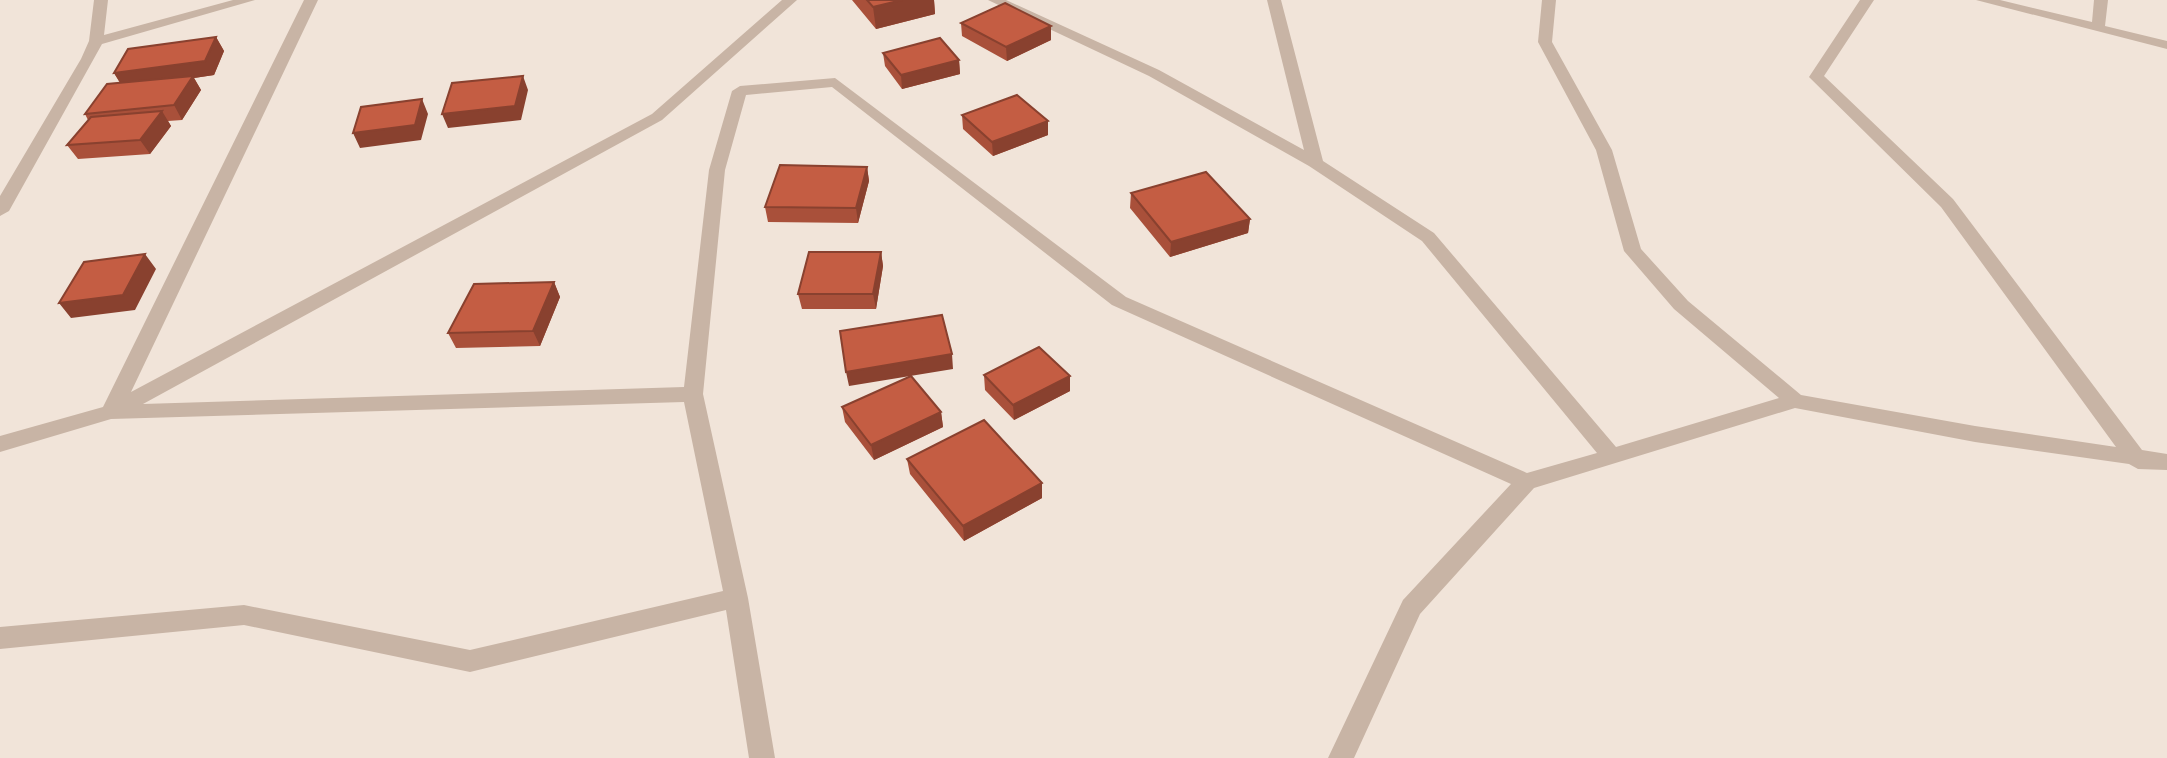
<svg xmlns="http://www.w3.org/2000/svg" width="2167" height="758" viewBox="0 0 2167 758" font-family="Lato,sans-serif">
  <rect width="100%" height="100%" fill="#f1e4d9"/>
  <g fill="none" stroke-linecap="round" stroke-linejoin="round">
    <!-- minor -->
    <path fill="#c8b4a5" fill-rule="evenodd" d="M94,0H108L104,35L233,0H255L102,44L9,211L0,216V196L81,59L89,41Z
      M304,0H318L131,392L652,114L782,0H797L662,120L143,404L684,387L709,170L732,91L740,86L835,78L1126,297L1527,473L1597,453L1422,241L1309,166L1149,76L988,0H1006L1159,70L1304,150L1267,0H1281L1323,161L1434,233L1616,447L1779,398L1674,309L1624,251L1596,150L1538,42L1542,0H1556L1552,42L1612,150L1641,249L1688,301L1801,395L1975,426L2116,447L1941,207L1809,77L1860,0H1874L1824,76L1953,199L2142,450L2167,454V470L2138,469L2129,464L1975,442L1795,408L1534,488L1420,614L1354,758H1328L1403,600L1511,484L1112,305L832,87L746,95L725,170L703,394L748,598L775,758H749L726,610L470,672L244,625L0,649V627L244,605L470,650L723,591L684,402L111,419L0,452V436L103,407Z
      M1976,0H2000L2092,22L2094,0H2108L2105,26L2167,41V49Z"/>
  </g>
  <!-- wall -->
  <path fill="#a9503a" d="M852,0H934L935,14L876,29Z
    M961,23L1051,40L1007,61L962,36Z
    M216,37L224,51L214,75L194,78L201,90L182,120L168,121L171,126L150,154L78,159L67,145L88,120L85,114L120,83L114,73Z
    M883,53L959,60L960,74L902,89L885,66Z
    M962,115L1048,135L993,156L963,129Z
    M867,167L869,181L858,223L768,222L765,207Z
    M1131,193L1250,219L1248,233L1170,257L1130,208Z
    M881,252L883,266L876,309H802L798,294Z
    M554,282L560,297L540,346L456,348L448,333Z
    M984,375L1070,391L1014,420L985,390Z
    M842,407L941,412L943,427L874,460L845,422Z
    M907,459L1042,483V498L964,541L910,474Z"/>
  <!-- shaded-wall -->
  <path fill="#89412f" d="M902,0H934L935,14L876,29L873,7Z
    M1051,26V40L1007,61L1006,47Z
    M216,37L224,51L214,75L194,78L201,90L182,120L174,105L123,87L114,73Z
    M959,60L960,74L902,89L901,75Z
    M523,76L528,90L521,120L448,128L442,114Z
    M422,99L428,114L421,140L360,148L353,133Z
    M162,111L171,126L150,154L140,140Z
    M1048,121V135L993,156L992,142Z
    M867,167L869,181L858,223L856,208Z
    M1250,219L1248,233L1170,257L1171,242Z
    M881,252L883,266L876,309L873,294Z
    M145,254L156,269L135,310L71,318L59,303Z
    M554,282L560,297L540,346L533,331Z
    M952,354L953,369L849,386L846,372Z
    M1070,376V391L1014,420L1013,405Z
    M941,412L943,427L874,460L871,445Z
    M1042,483V498L964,541L963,526Z"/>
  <!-- building -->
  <path fill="#c45d43" stroke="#89412f" stroke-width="2" d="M867,0H902L873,7Z
    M1005,3L1051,26L1006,47L961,23Z
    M216,37L205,61L114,73L128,49Z
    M940,38L959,60L901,75L883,53Z
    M193,76L174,105L85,114L107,84Z
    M523,76L515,106L442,114L452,83Z
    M1017,95L1048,121L992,142L962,115Z
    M422,99L415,125L353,133L361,107Z
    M162,111L140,140L67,145L91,117Z
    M780,165L867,167L856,208L765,207Z
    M1206,172L1250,219L1171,242L1131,193Z
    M809,252H881L873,294H798Z
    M145,254L123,295L59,303L84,262Z
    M554,282L533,331L448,333L474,284Z
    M942,315L952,354L846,372L840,331Z
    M1039,347L1070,376L1013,405L984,375Z
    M911,376L941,412L871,445L842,407Z
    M984,420L1042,483L963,526L907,459Z"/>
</svg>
